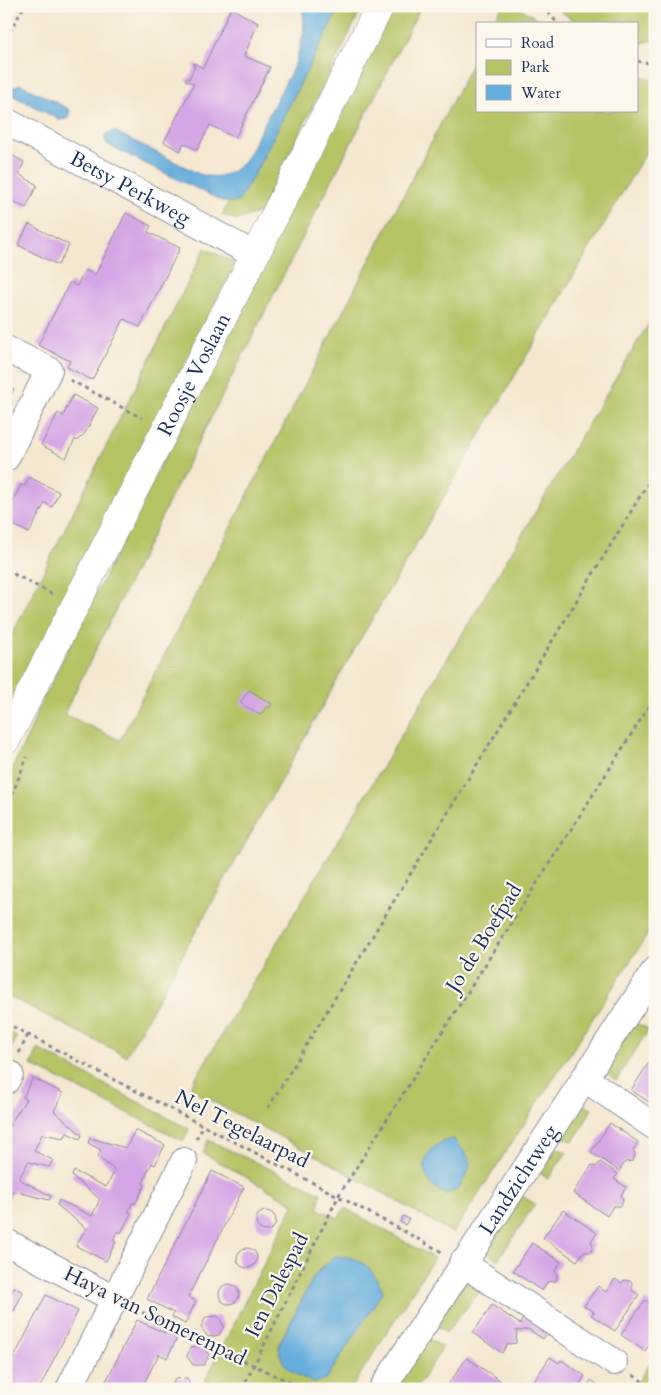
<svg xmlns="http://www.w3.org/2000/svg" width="661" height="1395" viewBox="0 0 661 1395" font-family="Cardo,serif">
  <rect width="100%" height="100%" fill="#fbf7ec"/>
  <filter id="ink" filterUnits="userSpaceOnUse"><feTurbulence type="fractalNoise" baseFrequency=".02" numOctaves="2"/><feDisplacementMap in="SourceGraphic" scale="10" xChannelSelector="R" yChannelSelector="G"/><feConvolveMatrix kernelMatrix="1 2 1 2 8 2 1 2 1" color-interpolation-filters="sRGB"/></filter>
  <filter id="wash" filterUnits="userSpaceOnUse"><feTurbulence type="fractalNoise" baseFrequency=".0096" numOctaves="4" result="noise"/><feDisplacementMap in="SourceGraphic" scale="20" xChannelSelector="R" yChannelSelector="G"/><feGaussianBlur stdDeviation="1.12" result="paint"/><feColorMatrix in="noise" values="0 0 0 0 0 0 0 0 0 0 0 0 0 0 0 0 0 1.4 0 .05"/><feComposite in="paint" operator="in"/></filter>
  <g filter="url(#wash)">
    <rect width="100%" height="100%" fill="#f4e7d0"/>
    <!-- green -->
    <path fill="#b6c365" stroke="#687962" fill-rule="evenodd" d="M326,6H363L260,212L237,220L222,215Z
      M391,6H421L202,435L64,714L120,740L477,54V111H637V73L655,82V137L351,655L126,1056L6,995V782L31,729L40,705Z
      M502,6H516L547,24H493Z
      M553,6H655V40L637,44V24H579Z
      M205,248L235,263L6,718V647Z
      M655,313V923L453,1233L315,1155L189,1089Z
      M635,1023L649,1029L616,1081L604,1070Z
      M6,1031L17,1036L8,1056L6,1055Z
      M38,1049L189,1129L184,1141L31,1065Z
      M582,1104L592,1109L573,1142L563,1137Z
      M208,1140L321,1193L318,1209L338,1218L345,1208L434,1258L351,1389H201L294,1204L203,1153ZM323,1265L279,1345L314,1276Z
      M553,1147L567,1152L548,1179L537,1171Z
      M522,1196L535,1204L498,1260L486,1252Z
      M463,1278L481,1290L446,1333L436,1325Z
      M428,1339L443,1347L416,1389H395Z
      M655,1356V1389H633Z"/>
    <!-- water -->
    <path fill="#65addc" stroke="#406e9d" d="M303,6H340L255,173L238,202H224L108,145L104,138L106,134L114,131L199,174C219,180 231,175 245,161L295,64L304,32Z
      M20,84L69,109L70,118L60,120L12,95V88Z
      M454,1139L468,1157L470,1165L466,1176L457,1190L445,1194C412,1179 422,1143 454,1139Z
      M335,1256C362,1256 371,1267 383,1291L327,1378L314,1383C294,1373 280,1369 279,1345L314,1276Z"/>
    <g id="blocks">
      <!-- building -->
      <path fill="#d5a6e6" d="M231,8L258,23L244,56L270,67L235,138L210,125L197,150L184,143L180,151L164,142L194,84L185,80L187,78L189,79L195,66L193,65L194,63L203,68Z
        M6,152L24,162L19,174L37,185L26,208L6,198Z
        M126,213L151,226L148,232L180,248L140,327L124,319L92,380L67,367L70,361L38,345L70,282L77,286L85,270L95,275Z
        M29,224L69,245L58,265L18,245Z
        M6,385L14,389L10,397L12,404L6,406Z
        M73,395L98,408L85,433L77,441L75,439L66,458L41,445L58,413L63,416Z
        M29,477L59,492L52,507L45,503L29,533L6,521V515L21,485L25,486Z
        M249,690L272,704L269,708L267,706L260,715L240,703Z
        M650,1061L655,1064V1106L631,1090Z
        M33,1078L63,1093L54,1111L82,1135L80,1139L67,1133L64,1138L42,1134L34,1151L53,1160L49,1167L28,1162L19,1179L51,1196L49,1200L13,1191L6,1204V1131L26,1099L23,1097Z
        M610,1123L638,1142L633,1150L635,1154L633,1161L625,1162L619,1171L591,1152Z
        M135,1130L165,1145L155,1165L152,1163L147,1173L143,1183L145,1185L135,1204L133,1202L128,1212L131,1213L121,1233L118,1231L113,1240L116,1242L106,1261L76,1246L86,1228L57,1205L59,1200L92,1216L100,1199L72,1176L74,1171L106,1187L115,1171L98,1156L101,1150L88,1143L90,1138L126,1148Z
        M600,1162L618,1174L614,1179L626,1187L621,1195L623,1200L621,1206H613L607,1216L573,1193L592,1165L596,1167Z
        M212,1171L244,1187L188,1297L196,1301L185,1324L172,1317L174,1313L147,1299Z
        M563,1210L597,1233L591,1241L593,1245L591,1252H583L577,1261L543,1238Z
        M256 1221a10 10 0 1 1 20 0a10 10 0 1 1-20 0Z
        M403,1216L409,1219L405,1225L400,1222Z
        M532,1243L561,1262L555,1270L557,1275L556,1281L547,1282L542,1291L513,1271Z
        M237 1258a10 10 0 1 1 20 0a10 10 0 1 1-20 0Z
        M615,1279L621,1283L625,1280L632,1282V1290L639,1295L615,1331L591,1315L594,1312L584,1306L598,1286L606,1292Z
        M219 1294a10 10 0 1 1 20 0a10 10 0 1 1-20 0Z
        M14,1287L23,1292L14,1311L6,1308V1302Z
        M46,1295L78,1311L39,1389H6V1373Z
        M645,1300L649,1303L655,1301V1336L645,1351L621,1335Z
        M492,1305L520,1324L525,1315L549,1331L543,1339L528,1329L520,1331L517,1330L516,1343L507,1344L502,1353L473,1333Z
        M218,1316L224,1326L219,1335L208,1337L201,1327L206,1317Z
        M137,1320L164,1333L167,1328L179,1334L167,1358L159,1354L141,1389H102Z
        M203,1346L209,1355L204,1365H193L187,1356L191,1347Z
        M550,1357L559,1363L561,1360L585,1376L576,1389H537L531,1385Z
        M467,1358L501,1381L495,1389H451L447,1386Z
        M187,1378L192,1389H170L175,1379Z
        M591,1380L604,1389H585Z"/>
    </g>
  </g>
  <g filter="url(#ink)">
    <use href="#blocks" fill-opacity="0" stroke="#888b97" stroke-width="1"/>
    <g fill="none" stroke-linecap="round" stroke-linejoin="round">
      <!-- minor casing -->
      <g stroke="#888b97" stroke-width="28">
        <g id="minor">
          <path id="s1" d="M6,121L255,255"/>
          <path d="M6,349L49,370L6,458"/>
          <path d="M584,1078L655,1127"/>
          <path d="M6,1081L10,1074"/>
          <path d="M6,1242L114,1299"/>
          <path d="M462,1263L614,1362"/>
          <path d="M69,1389L184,1161"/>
          <path id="s2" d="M382,1389L655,970"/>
        </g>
      </g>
      <!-- tertiary casing -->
      <g stroke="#888b97" stroke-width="29">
        <g id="tertiary">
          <path id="s3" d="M6,740L255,255L380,6"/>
        </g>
      </g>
      <!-- path -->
      <path stroke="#888b97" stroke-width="3" stroke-dasharray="4 4" stroke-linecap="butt" d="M543,6L558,24
        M6,39L24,6
        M637,61L655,64
        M70,380L142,418
        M6,570L52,594
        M6,810L27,757
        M6,1023C151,1100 298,1173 442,1252
        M19,1053L28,1035
        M268,1108L655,472
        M196,1139L203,1127
        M135,1309L304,1389
        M633,1375L653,1389
        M242,1389L339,1195L655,697"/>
      <!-- minor -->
      <use href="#minor" stroke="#fff" stroke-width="26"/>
      <!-- tertiary -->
      <use href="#tertiary" stroke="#fff" stroke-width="28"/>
    </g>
  </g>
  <g text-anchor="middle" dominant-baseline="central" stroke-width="4.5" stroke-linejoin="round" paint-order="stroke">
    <!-- street labels -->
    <g font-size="21" fill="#1b2f5e" stroke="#fbf7ec">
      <text stroke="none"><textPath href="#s1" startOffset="141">Betsy Perkweg</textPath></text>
      <text stroke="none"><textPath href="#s3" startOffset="411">Roosje Voslaan</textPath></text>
      <text transform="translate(484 938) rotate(-58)">Jo de Boefpad</text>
      <text transform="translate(242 1129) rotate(27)">Nel Tegelaarpad</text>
      <text stroke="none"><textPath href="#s2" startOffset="250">Landzichtweg</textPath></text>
      <text transform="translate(277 1285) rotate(-63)">Ien Dalespad</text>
      <text transform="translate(155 1316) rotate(26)">Haya van Somerenpad</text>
    </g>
  </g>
  <!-- margin -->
  <rect width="661" height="1395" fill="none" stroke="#fbf7ec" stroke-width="25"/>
  <!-- legend -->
  <rect x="476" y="22" width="162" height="90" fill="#fbf7ec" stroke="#a1a7b3"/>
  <rect x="486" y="39" width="25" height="8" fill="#ffffff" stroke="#a1a7b3"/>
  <text x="521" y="48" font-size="15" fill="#1b2f5e">Road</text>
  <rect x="486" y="60" width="25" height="15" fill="#b6c365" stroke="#a1a7b3"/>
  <text x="521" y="72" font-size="15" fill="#1b2f5e">Park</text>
  <rect x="486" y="85" width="25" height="15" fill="#65addc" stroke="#a1a7b3"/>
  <text x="521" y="98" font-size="15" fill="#1b2f5e">Water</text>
</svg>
